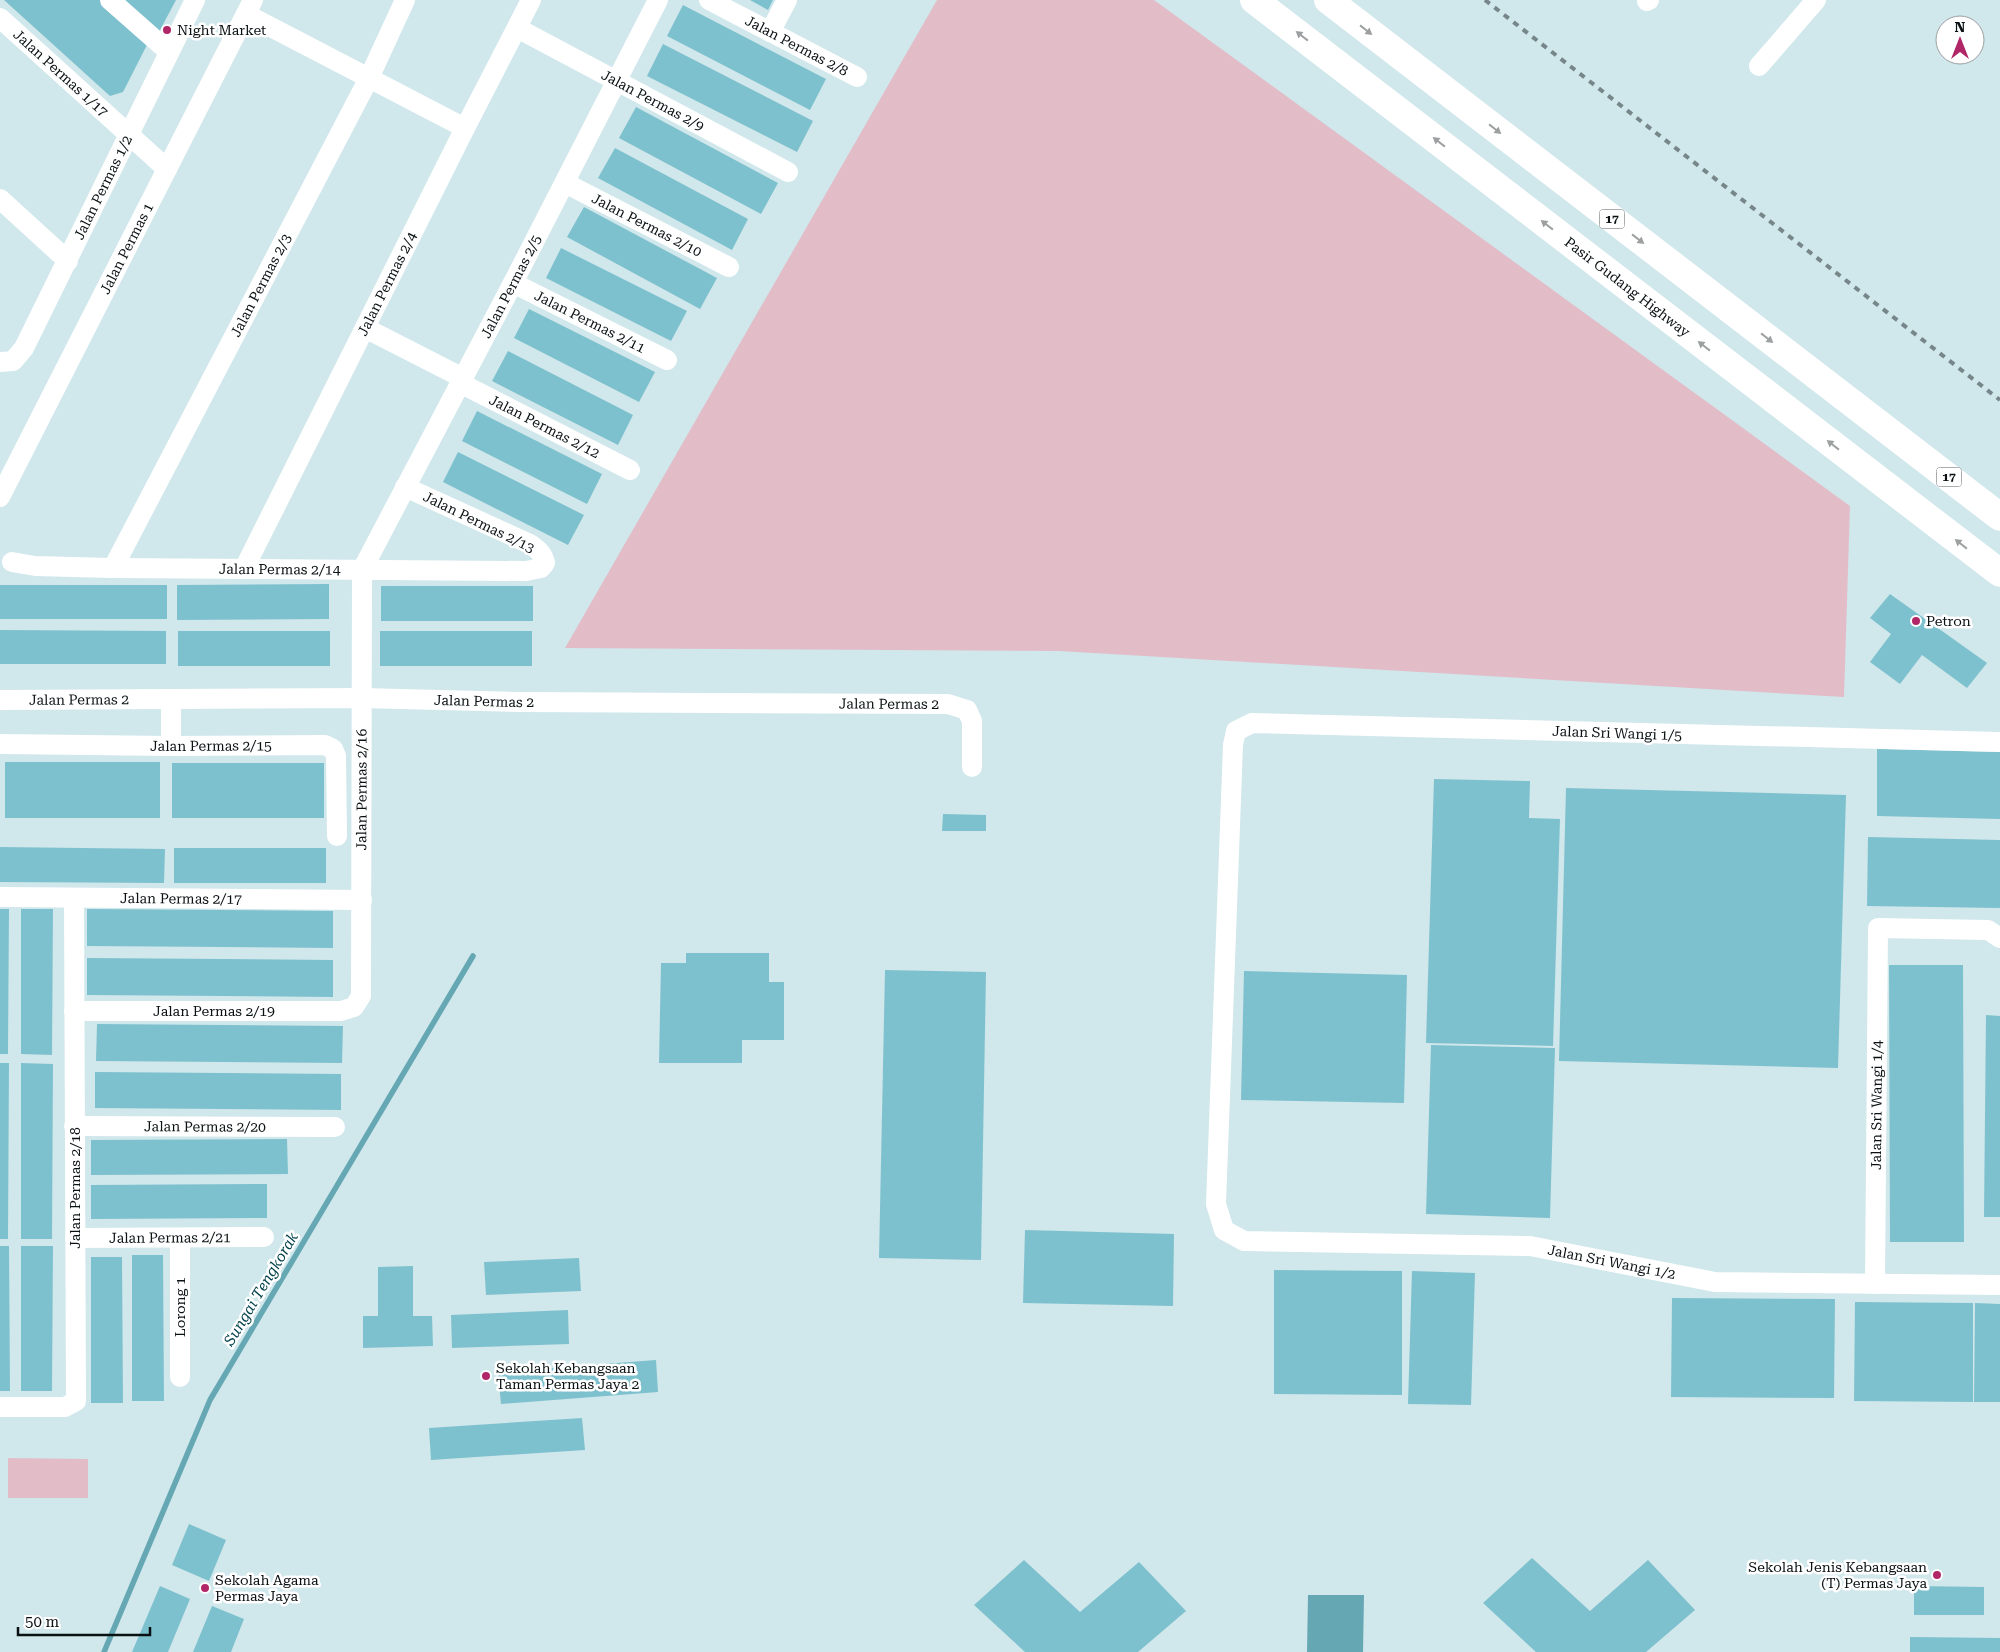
<svg xmlns="http://www.w3.org/2000/svg" width="2000" height="1652" viewBox="0 0 2000 1652" font-family="'Roboto Serif',serif">
  <rect width="100%" height="100%" fill="#d0e7eb"/>
  <!-- green -->
  <path fill="#e2bdc8" d="M937,0H1154L1850,506L1844,697L1059,651L565,648Z
    M8,1458L88,1459V1498H8Z"/>
  <!-- water -->
  <path fill="#65a8b4" d="M1308,1595H1364L1363,1652H1307Z"/>
  <g fill="none" stroke-linecap="round" stroke-linejoin="round">
    <!-- stream -->
    <path stroke="#65a8b4" stroke-width="5.5" d="M104,1652L210,1400L473,956"/>
  </g>
  <!-- building -->
  <path fill="#7ec1ce" d="M4,0H102L149,41L123,92L110,96Z
    M125,0H176L159,32Z
    M750,0H773L768,10Z
    M683,5L826,79L810,110L667,36Z
    M663,44L813,121L797,152L647,76Z
    M636,107L778,183L761,214L619,138Z
    M615,148L748,219L732,250L598,178Z
    M584,207L717,278L700,309L567,237Z
    M561,248L687,311L671,341L546,278Z
    M529,309L655,372L639,402L514,338Z
    M508,351L633,415L618,445L492,381Z
    M477,411L602,474L587,504L462,441Z
    M458,452L584,515L568,545L443,482Z
    M329,584V619L177,620V585Z
    M0,585H167V619H0Z
    M381,586H533V621H381Z
    M1890,594L1987,663L1967,688L1922,655L1900,684L1870,662L1891,634L1870,618Z
    M0,630L166,631V664H0Z
    M178,631H330V666H178Z
    M380,631H532V666H380Z
    M1877,749L2000,752V819L1877,816Z
    M5,762H160V818H5Z
    M172,763H324V818H172Z
    M1434,779L1530,781L1529,818L1560,819L1553,1046L1426,1043Z
    M1566,788L1846,795L1838,1068L1559,1061Z
    M943,814L986,815V831H942Z
    M1868,837L2000,840V908L1867,906Z
    M0,847L165,849L164,883L0,882Z
    M174,848H326V883H174Z
    M0,909H9L8,1054H0Z
    M21,909H53L52,1055L21,1054Z
    M87,909L333,911V948L87,946Z
    M686,953H769V982H784V1040H742V1063H659L661,963H686Z
    M87,958L333,960V997L87,995Z
    M1889,965H1963L1964,1242H1890Z
    M885,970L986,972L981,1260L879,1258Z
    M1244,971L1407,975L1404,1103L1241,1100Z
    M1986,1015L2000,1016V1217H1984Z
    M97,1024L343,1026L342,1063L96,1061Z
    M1431,1045L1555,1048L1550,1218L1426,1214Z
    M0,1063H9L8,1239H0Z
    M21,1063L53,1064L52,1239H21Z
    M95,1072L341,1074V1110L95,1108Z
    M287,1139L288,1174L91,1175V1140Z
    M267,1184V1218L91,1219V1185Z
    M1025,1230L1174,1234L1173,1306L1023,1303Z
    M0,1246H9L10,1391H0Z
    M21,1246H53L52,1391H21Z
    M132,1255H163L164,1401H132Z
    M91,1257H122L123,1403H91Z
    M579,1258L581,1291L486,1295L484,1262Z
    M413,1266V1316H432L433,1346L363,1348V1316H378V1267Z
    M1274,1270L1402,1271V1395L1274,1394Z
    M1412,1271L1475,1273L1471,1405L1408,1404Z
    M1672,1298L1835,1299L1834,1398L1671,1397Z
    M1855,1302L1973,1303V1402L1854,1401Z
    M1975,1303L2000,1304V1402H1974Z
    M568,1310L569,1344L452,1348L451,1315Z
    M656,1360L658,1392L501,1404L498,1372Z
    M582,1418L585,1450L431,1460L429,1428Z
    M189,1524L226,1540L209,1581L172,1565Z
    M1532,1558L1590,1611L1648,1560L1695,1610L1646,1652H1536L1483,1603Z
    M1024,1560L1080,1612L1139,1562L1186,1611L1138,1652H1025L974,1605Z
    M160,1586L190,1599L168,1652H132Z
    M1914,1586L1984,1587V1615H1914Z
    M212,1606L244,1619L231,1652H193Z
    M1910,1637L2000,1638V1652H1910Z"/>
  <g fill="none" stroke-linecap="round" stroke-linejoin="round">
    <!-- minor -->
    <g stroke="#fff" stroke-width="20">
      <path d="M110,0L169,52"/>
      <path id="s1" d="M709,0L857,77"/>
      <path d="M1647,1L1649,0"/>
      <path d="M246,14L465,128"/>
      <path id="s2" d="M0,18L167,169"/>
      <path id="s3" d="M517,28L788,172"/>
      <path d="M770,32L787,0"/>
      <path d="M1759,66L1816,0"/>
      <path id="s4" d="M565,183L729,267"/>
      <path d="M0,199L68,261"/>
      <path id="s5" d="M513,283L667,360"/>
      <path d="M365,328L463,378"/>
      <path id="s6" d="M0,362L13,361L24,348L195,0"/>
      <path id="s7" d="M460,383L630,470"/>
      <path id="s8" d="M0,497L253,0"/>
      <path id="s9" d="M12,562L35,566L113,568L526,571L541,568L545,563C543,553 538,550 530,544L405,487"/>
      <path id="s10" d="M113,568L369,78L405,0"/>
      <path id="s11" d="M244,569L465,128L531,0"/>
      <path d="M171,699V746"/>
      <path id="s12" d="M0,700L362,698L519,702L948,704L967,710L972,721V767"/>
      <path id="s13" d="M2000,742L1252,723L1236,731L1233,745L1216,1204L1224,1230L1244,1241L1530,1246L1715,1282L2000,1285"/>
      <path id="s14" d="M0,744L171,746L325,745L333,749L336,756L337,836"/>
      <path id="s15" d="M0,897L362,900"/>
      <path id="s16" d="M74,1011H341L354,1007L361,996L362,570L513,283L658,0"/>
      <path id="s17" d="M74,1126L335,1127"/>
      <path id="s18" d="M75,1238L264,1237"/>
      <path d="M180,1238V1377"/>
      <path id="s19" d="M1875,1284L1878,928L1988,930L2000,938"/>
      <path d="M0,1407H65L76,1401L74,898"/>
    </g>
    <!-- highway -->
    <g stroke="#fff" stroke-width="28">
      <path id="s20" d="M1254,0L2000,573"/>
      <path d="M1328,0L2000,517"/>
    </g>
    <!-- rail -->
    <path stroke="#768689" stroke-width="4" stroke-dasharray="6 6" stroke-linecap="butt" d="M1485,0L2000,400"/>
  </g>
  <!-- one-way arrows -->
  <defs><path id="oneway-solid" d="M-6-.8H1V-3.2L6.5 0L1 3.2V.8H-6Z" transform="scale(1.25)"/></defs>
  <g fill="#9da0a1">
    <use href="#oneway-solid" transform="translate(1366 30) rotate(38)"/>
    <use href="#oneway-solid" transform="translate(1302 36) rotate(-142)"/>
    <use href="#oneway-solid" transform="translate(1495 129) rotate(38)"/>
    <use href="#oneway-solid" transform="translate(1439 142) rotate(-142)"/>
    <use href="#oneway-solid" transform="translate(1547 225) rotate(-142)"/>
    <use href="#oneway-solid" transform="translate(1638 239) rotate(38)"/>
    <use href="#oneway-solid" transform="translate(1767 338) rotate(38)"/>
    <use href="#oneway-solid" transform="translate(1704 346) rotate(-142)"/>
    <use href="#oneway-solid" transform="translate(1833 445) rotate(-142)"/>
    <use href="#oneway-solid" transform="translate(1961 544) rotate(-142)"/>
  </g>
  <!-- markers -->
  <g fill="#b02666" stroke="#fff" stroke-width="2">
    <circle cx="167" cy="30" r="5"/>
    <circle cx="1916" cy="621" r="5"/>
    <circle cx="486" cy="1376" r="5"/>
    <circle cx="1937" cy="1575" r="5"/>
    <circle cx="205" cy="1588" r="5"/>
  </g>
  <g text-anchor="middle" dominant-baseline="central" stroke-width="5" stroke-linejoin="round" paint-order="stroke">
    <!-- shield labels -->
    <g fill="#fff" stroke="#54585a" stroke-width="1">
      <rect x="1599.5" y="209.5" width="25" height="19" rx="4"/>
      <rect x="1936.5" y="467.5" width="25" height="19" rx="4"/>
    </g>
    <g font-size="12" font-weight="bold" fill="#0a1113">
      <text x="1612" y="219">17</text>
      <text x="1949" y="477">17</text>
    </g>
    <!-- poi labels -->
    <g font-size="14" fill="#0a1113" stroke="#fff" text-anchor="start">
      <text x="177" y="30">Night Market</text>
      <text x="1926" y="621">Petron</text>
      <text x="496" y="1368">Sekolah Kebangsaan<tspan x="496" dy="16">Taman Permas Jaya 2</tspan></text>
      <text x="1927" y="1567" text-anchor="end">Sekolah Jenis Kebangsaan<tspan x="1927" dy="16">(T) Permas Jaya</tspan></text>
      <text x="215" y="1580">Sekolah Agama<tspan x="215" dy="16">Permas Jaya</tspan></text>
    </g>
    <!-- street labels -->
    <g font-size="14" fill="#0a1113" stroke="#fff">
      <text stroke="none"><textPath href="#s1" startOffset="99">Jalan Permas 2/8</textPath></text>
      <text stroke="none"><textPath href="#s2" startOffset="82">Jalan Permas 1/17</textPath></text>
      <text stroke="none"><textPath href="#s3" startOffset="154">Jalan Permas 2/9</textPath></text>
      <text stroke="none"><textPath href="#s6" startOffset="209">Jalan Permas 1/2</textPath></text>
      <text stroke="none"><textPath href="#s4" startOffset="92">Jalan Permas 2/10</textPath></text>
      <text stroke="none"><textPath href="#s8" startOffset="279">Jalan Permas 1</textPath></text>
      <text stroke="none"><textPath href="#s11" startOffset="319">Jalan Permas 2/4</textPath></text>
      <text stroke="none"><textPath href="#s10" startOffset="319">Jalan Permas 2/3</textPath></text>
      <text stroke="none"><textPath href="#s16" startOffset="1040">Jalan Permas 2/5</textPath></text>
      <text stroke="none"><textPath href="#s20" startOffset="471">Pasir Gudang Highway</textPath></text>
      <text stroke="none"><textPath href="#s5" startOffset="86">Jalan Permas 2/11</textPath></text>
      <text stroke="none"><textPath href="#s7" startOffset="95">Jalan Permas 2/12</textPath></text>
      <text transform="translate(479 522) rotate(26)">Jalan Permas 2/13</text>
      <text stroke="none"><textPath href="#s9" startOffset="268">Jalan Permas 2/14</textPath></text>
      <text stroke="none"><textPath href="#s12" startOffset="79">Jalan Permas 2</textPath></text>
      <text stroke="none"><textPath href="#s12" startOffset="484">Jalan Permas 2</textPath></text>
      <text stroke="none"><textPath href="#s12" startOffset="889">Jalan Permas 2</textPath></text>
      <text transform="translate(1617 733) rotate(2)">Jalan Sri Wangi 1/5</text>
      <text stroke="none"><textPath href="#s14" startOffset="211">Jalan Permas 2/15</textPath></text>
      <text stroke="none"><textPath href="#s16" startOffset="500">Jalan Permas 2/16</textPath></text>
      <text stroke="none"><textPath href="#s15" startOffset="181">Jalan Permas 2/17</textPath></text>
      <text stroke="none"><textPath href="#s16" startOffset="140">Jalan Permas 2/19</textPath></text>
      <text stroke="none"><textPath href="#s19" startOffset="179">Jalan Sri Wangi 1/4</textPath></text>
      <text stroke="none"><textPath href="#s17" startOffset="131">Jalan Permas 2/20</textPath></text>
      <text transform="translate(75 1188) rotate(-90)">Jalan Permas 2/18</text>
      <text stroke="none"><textPath href="#s18" startOffset="95">Jalan Permas 2/21</textPath></text>
      <text stroke="none"><textPath href="#s13" startOffset="1659">Jalan Sri Wangi 1/2</textPath></text>
      <text transform="translate(180 1307) rotate(-90)">Lorong 1</text>
    </g>
    <!-- water labels -->
    <g font-size="15" font-style="italic" fill="#00414b" stroke="#fff">
      <text transform="translate(261 1289) rotate(-59)">Sungai Tengkorak</text>
    </g>
  </g>
  <!-- north arrow -->
  <g transform="translate(1960 40)"><circle r="24" fill="#ffffff" stroke="#9da0a1"/>
  <path d="M0-4L9 19L0 12L-9 19Z" fill="#b02666"/>
  <text y="-8" font-size="14" font-weight="bold" text-anchor="middle" fill="#0a1113">N</text>
  </g>
  <!-- scale -->
  <path d="M18 1627v8h132v-8" fill="none" stroke="#0a1113" stroke-width="2.5"/>
  <text x="25" y="1627" font-size="15" fill="#0a1113" stroke="#ffffff" stroke-width="4" paint-order="stroke">50 m</text>
</svg>
